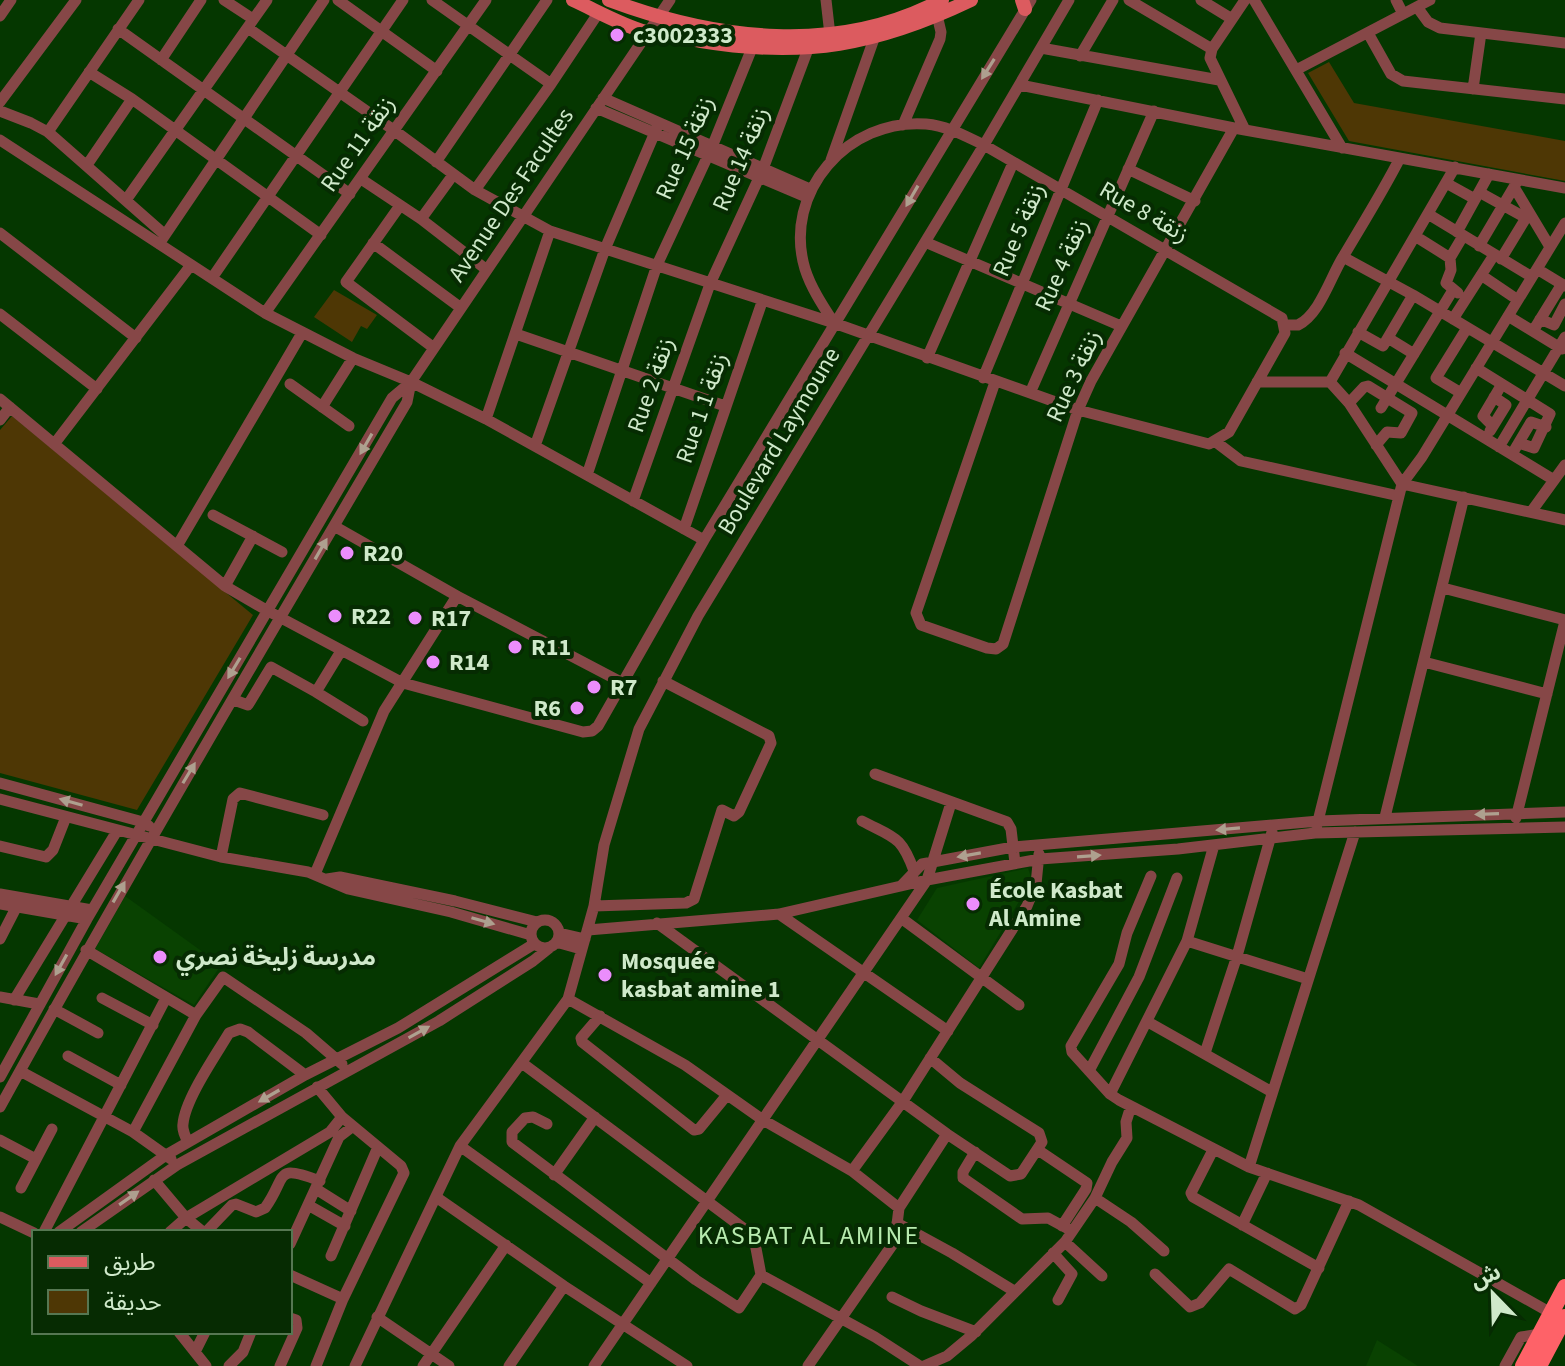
<svg xmlns="http://www.w3.org/2000/svg" width="1565" height="1366" viewBox="0 0 1565 1366" font-family="'Source Sans 3','Noto Sans Arabic',sans-serif">
  <rect width="100%" height="100%" fill="#053700"/>
  <!-- built -->
  <path fill="#094201" d="M1028,868L1032,880L979,968L917,920L937,888Z
    M125,896L221,965L194,1005L95,949Z
    M1377,1340L1418,1366H1366Z"/>
  <!-- green -->
  <path fill="#4e3705" d="M1329,62L1354,103L1565,141V181L1349,141L1308,73Z
    M334,290L377,315L367,329L361,326L352,342L314,317Z
    M12,416L253,615L137,810L0,773V430Z"/>
  <g fill="none" stroke-linecap="round" stroke-linejoin="round">
    <!-- minor -->
    <path stroke="#864747" stroke-width="11" d="M224,0L253,19
      M338,0L437,71
      M432,0L551,84
      M826,0L830,35
      M1129,0L1212,49
      M1201,0L1232,19
      M1254,0L1342,148
      M1396,0L1403,14
      M1417,7L1428,22L1440,28L1565,43
      M0,16L11,0
      M248,28L395,131L475,190L550,231L834,323L1078,410L1209,444L1229,432L1285,333L1282,318L984,145C965,136 948,126 926,124C848,118 782,192 805,269C811,288 823,306 834,323
      M118,29L350,194
      M1368,33L1391,74L1403,81L1565,99
      M1041,48L1219,80
      M1080,56L1113,0
      M161,60L201,0
      M1296,70L1430,0
      M89,72L132,99L321,235
      M1020,85L1234,128L1565,188
      M1473,89L1481,33
      M603,98L810,189
      M0,102L76,0
      M596,108L806,197
      M0,111L31,123L48,132L165,235
      M903,125L940,39L941,32L937,15
      M1245,130L1210,58L1212,49L1245,0
      M48,132L139,0
      M0,140L265,313L353,358L411,382L486,419L704,540
      M831,160L875,36
      M436,162L547,0
      M87,165L132,99
      M1455,167L1330,382L1349,403L1402,484L1565,520
      M1128,169L1195,201
      M361,179L421,219L487,270
      M1446,183L1475,199
      M1514,187L1550,247
      M475,190L551,84L599,12
      M1479,192L1526,218
      M126,200L267,0
      M399,207L346,282L434,348
      M1428,214L1532,277
      M421,219L453,175
      M1457,232L1489,174
      M0,233L136,338
      M1415,236L1450,258L1463,236
      M925,242L1121,326
      M373,243L461,308
      M159,244L324,0
      M1479,246L1518,180
      M1343,257L1413,295L1565,386
      M1450,258L1451,270L1446,283L1458,293
      M1501,259L1529,213
      M1537,269L1565,286
      M1481,275L1518,300
      M212,278L403,0
      M265,313L486,0
      M0,314L97,389
      M1508,316L1562,349
      M1453,319L1494,255
      M1540,319L1554,325L1565,304
      M1285,325H1298C1320,314 1330,278 1343,257C1363,223 1382,193 1400,158
      M1533,331L1562,284
      M1358,332L1383,346L1413,295
      M516,334L725,406
      M1388,338L1414,354
      M1345,353L1554,480
      M927,358L1013,163
      M1476,368L1550,414L1534,448L1519,443
      M983,378L1098,100
      M995,382L916,613L921,625L987,648L996,649L1003,644L1078,410L1091,381L1234,128
      M1257,382H1330
      M290,384L349,426
      M1030,393L1154,111
      M1461,393L1436,378L1467,328
      M0,399L225,586L268,611L403,683L583,732L592,731L598,726L704,540L1031,0
      M1349,403L1364,387L1368,386L1412,413L1401,433L1387,432L1376,445
      M322,407L353,358
      M1381,408L1453,290
      M486,419L550,231
      M0,420L10,407
      M1493,426L1483,416L1502,384
      M1490,431L1506,405L1494,397
      M1216,442L1241,461L1399,496
      M55,443L191,265
      M535,446L605,249L659,123
      M1499,447L1565,337
      M1515,449L1531,422L1546,427
      M587,475L657,265L712,147L752,48
      M633,501L710,284L763,169L808,49
      M1531,512L1565,465
      M213,515L282,552
      M334,526L457,596L621,682
      M684,529L762,302
      M177,546L302,333
      M225,586L253,536
      M1443,588L1565,620
      M1424,662L1547,694
      M316,692L363,721
      M234,700L248,705L271,667L316,692L341,651
      M875,774L1007,822L1011,829L1015,863
      M0,783L143,822L149,826
      M0,799L221,857L308,872L348,889L451,912L531,935
      M1385,817L1464,497
      M1516,818L1565,621
      M862,821C894,838 901,835 914,871
      M1317,825L1402,484L1422,457L1565,223
      M0,846L46,857L53,850L66,817
      M221,857L233,799L240,793L323,815
      M315,874L384,711L457,596
      M1151,876L1127,933L1119,964L1071,1046L1072,1052L1110,1094L1119,1100L1249,1167L1359,1205L1551,1313
      M327,879L340,877L455,901L537,922
      M901,886L922,864L1013,847L1319,821L1565,812
      M0,894L92,910
      M0,904L87,919
      M594,906L686,903L694,899L722,810L734,816L739,812L771,743L769,736L663,681
      M779,914L948,1031
      M901,918L1019,1005
      M531 934a14 14 0 1 1 28 0a14 14 0 1 1-28 0Z
      M657,923L947,1134L1010,1176L1021,1174L1042,1142L1039,1133L960,1083L930,1058
      M588,930L779,914L927,880L1040,859L1178,849L1315,833L1565,827
      M559,933L585,939
      M0,939L18,904
      M1187,941L1308,979
      M556,942L581,949
      M86,950L196,1015
      M0,997L39,1004
      M102,998L153,1025
      M568,999L685,1065L763,1120L852,1171L899,1208
      M14,1000L117,831
      M54,1009L98,1033
      M600,1016L581,1038L582,1042L694,1130L699,1129L727,1095
      M1148,1022L1272,1092
      M1205,1053L1237,956L1272,832
      M68,1056L121,1085
      M522,1063L747,1231L755,1243L761,1275L875,1337L920,1366
      M20,1071L133,1132L171,1159
      M1089,1071L1139,977L1177,878
      M0,1077L87,919L392,398L411,382
      M317,1087L342,1117
      M1110,1094L1187,941L1214,845
      M0,1107C131,870 269,636 407,402L411,382L670,0
      M547,1124L533,1117L525,1118L512,1132V1142L696,1280L739,1308L761,1275
      M133,1132L196,1015L223,977L306,1033L342,1064
      M0,1140L36,1159
      M188,1142C185,1136 182,1130 183,1124C185,1099 216,1055 229,1033L240,1029L248,1032L305,1075
      M460,1146L651,1283
      M1038,1150L1087,1183L1086,1189L1062,1226
      M1213,1150L1191,1193L1193,1197L1319,1268
      M975,1152L963,1172V1178L1022,1219L1048,1218L1072,1231
      M1249,1167L1355,832
      M852,1171L903,1101L1027,906L1036,884L1039,854
      M554,1175L595,1117
      M154,1180L186,1218L203,1232
      M21,1188L52,1129
      M316,1189L351,1211
      M436,1197L564,1286L687,1366
      M1095,1198L1131,1222L1164,1251
      M308,1205L345,1226
      M0,1217L34,1233
      M897,1223L952,1253L1014,1291
      M1242,1225L1267,1173
      M44,1232L166,998
      M59,1232L166,1155L305,1075L398,1028L534,944
      M81,1232L177,1165L439,1021L533,961L553,945
      M170,1232L186,1218L330,1132L342,1117L401,1166L404,1173L343,1299L316,1366
      M206,1232L232,1205L236,1204L256,1212L265,1208C288,1176 273,1163 320,1181
      M1065,1242L1102,1276
      M290,1244L339,1137L352,1127
      M1053,1253L1072,1274L1058,1300
      M331,1256L378,1147
      M1155,1274L1190,1307L1200,1303L1229,1269L1295,1309L1301,1305L1349,1201
      M290,1275L343,1299
      M892,1297L921,1311L976,1332
      M377,1317L449,1366
      M179,1332L206,1366
      M195,1352L205,1332
      M229,1366L243,1352L251,1332
      M280,1366L297,1328L296,1320L290,1318
      M355,1366L460,1146L568,999L594,906L604,845L639,729L698,616L984,145L1069,0
      M423,1366L506,1245
      M509,1366L564,1286
      M594,1366L927,880L951,803
      M808,1366L895,1241L899,1208L947,1134
      M924,1366L947,1356L971,1336L1065,1242L1095,1198L1112,1162L1127,1138L1126,1122L1131,1106
      M1505,1366L1521,1337L1540,1334"/>
    <!-- major -->
    <path stroke="#dc5b5f" stroke-width="14" d="M573,0C597,11 621,25 646,32C664,37 683,38 701,41C804,58 877,45 971,0
      M609,0C716,40 837,56 942,0
      M1022,0L1025,9"/>
    <!-- highway -->
    <path stroke="#fe6268" stroke-width="16" d="M1523,1366L1565,1287
      M1539,1366L1565,1317"/>
  </g>
  <!-- one-way arrows -->
  <defs><path id="oneway-solid" d="M-6-.8H1V-3.2L6.5 0L1 3.2V.8H-6Z" transform="scale(2)"/></defs>
  <g fill="#aea08f">
    <use href="#oneway-solid" transform="translate(988 69) rotate(122)"/>
    <use href="#oneway-solid" transform="translate(912 196) rotate(120)"/>
    <use href="#oneway-solid" transform="translate(366 444) rotate(120)"/>
    <use href="#oneway-solid" transform="translate(321 549) rotate(-60)"/>
    <use href="#oneway-solid" transform="translate(234 668) rotate(121)"/>
    <use href="#oneway-solid" transform="translate(189 773) rotate(-59)"/>
    <use href="#oneway-solid" transform="translate(71 802) rotate(-164)"/>
    <use href="#oneway-solid" transform="translate(1487 814) rotate(178)"/>
    <use href="#oneway-solid" transform="translate(1228 829) rotate(175)"/>
    <use href="#oneway-solid" transform="translate(969 855) rotate(170)"/>
    <use href="#oneway-solid" transform="translate(1089 856) rotate(-4)"/>
    <use href="#oneway-solid" transform="translate(119 892) rotate(-60)"/>
    <use href="#oneway-solid" transform="translate(483 921) rotate(16)"/>
    <use href="#oneway-solid" transform="translate(61 965) rotate(119)"/>
    <use href="#oneway-solid" transform="translate(419 1032) rotate(-29)"/>
    <use href="#oneway-solid" transform="translate(269 1096) rotate(150)"/>
    <use href="#oneway-solid" transform="translate(129 1198) rotate(-35)"/>
  </g>
  <!-- markers -->
  <g fill="#eb8dfc" stroke="#062b02" stroke-width="3">
    <circle cx="617" cy="35" r="8"/>
    <circle cx="347" cy="553" r="8"/>
    <circle cx="335" cy="616" r="8"/>
    <circle cx="415" cy="618" r="8"/>
    <circle cx="515" cy="647" r="8"/>
    <circle cx="433" cy="662" r="8"/>
    <circle cx="594" cy="687" r="8"/>
    <circle cx="577" cy="708" r="8"/>
    <circle cx="973" cy="904" r="8"/>
    <circle cx="160" cy="957" r="8"/>
    <circle cx="605" cy="975" r="8"/>
  </g>
  <g text-anchor="middle" dominant-baseline="central" stroke-width="8" stroke-linejoin="round" paint-order="stroke">
    <!-- poi labels -->
    <g font-size="24" font-weight="bold" fill="#cfe9ca" stroke="#062b02" text-anchor="start">
      <text x="633" y="35">c3002333</text>
      <text x="363" y="553">R20</text>
      <text x="351" y="616">R22</text>
      <text x="431" y="618">R17</text>
      <text x="531" y="647">R11</text>
      <text x="449" y="662">R14</text>
      <text x="610" y="687">R7</text>
      <text x="561" y="708" text-anchor="end">R6</text>
      <text x="989" y="890">École Kasbat<tspan x="989" dy="28">Al Amine</tspan></text>
      <text x="176" y="957">مدرسة زليخة نصري</text>
      <text x="621" y="961">Mosquée<tspan x="621" dy="28">kasbat amine 1</tspan></text>
    </g>
    <!-- street labels -->
    <g font-size="24" fill="#cfe9ca" stroke="#062b02">
      <text transform="translate(358 144) rotate(-55)">Rue 11 زنقة</text>
      <text transform="translate(685 148) rotate(-66)">Rue 15 زنقة</text>
      <text transform="translate(741 159) rotate(-67)">Rue 14 زنقة</text>
      <text transform="translate(511 195) rotate(-56)">Avenue Des Facultes</text>
      <text transform="translate(1144 212) rotate(30)">Rue 8 زنقة</text>
      <text transform="translate(1019 230) rotate(-67)">Rue 5 زنقة</text>
      <text transform="translate(1062 265) rotate(-66)">Rue 4 زنقة</text>
      <text transform="translate(1074 376) rotate(-65)">Rue 3 زنقة</text>
      <text transform="translate(651 385) rotate(-71)">Rue 2 زنقة</text>
      <text transform="translate(702 408) rotate(-71)">Rue 1 زنقة 1</text>
      <text transform="translate(779 441) rotate(-59)">Boulevard Laymoune</text>
    </g>
    <!-- neighbourhood labels -->
    <g font-size="26" letter-spacing="2" fill="#b7ebae" stroke="#062b02">
      <text x="809" y="1235">KASBAT AL AMINE</text>
    </g>
  </g>
  <!-- legend -->
  <rect x="32" y="1230" width="260" height="104" fill="#062b02" stroke="#567752" stroke-width="2"/>
  <rect x="48" y="1256" width="40" height="12" fill="#dc5b5f" stroke="#567752" stroke-width="2"/>
  <text x="104" y="1270" font-size="24" fill="#cfe9ca">طريق</text>
  <rect x="48" y="1290" width="40" height="24" fill="#4e3705" stroke="#567752" stroke-width="2"/>
  <text x="104" y="1310" font-size="24" fill="#cfe9ca">حديقة</text>
  <!-- north arrow -->
  <g transform="translate(1493 1294) rotate(337)" stroke="#062b02" stroke-width="6" paint-order="stroke">
  <path d="M0-6L14 30L0 20L-14 30Z" fill="#cfe9ca"/>
  <text y="-12" font-size="22" font-weight="bold" text-anchor="middle" fill="#cfe9ca">ش</text>
  </g>
</svg>
